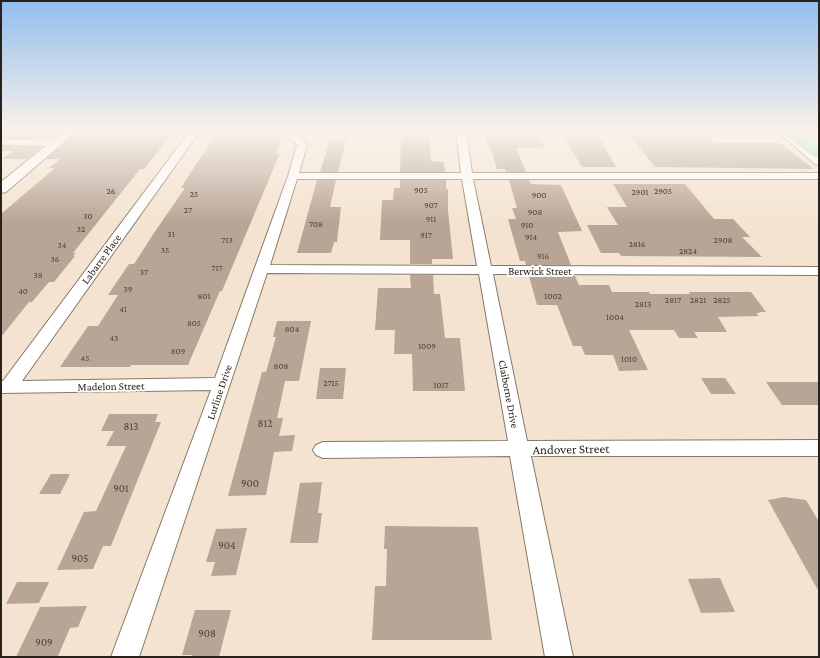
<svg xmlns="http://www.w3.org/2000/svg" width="820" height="658" viewBox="0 0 820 658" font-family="'Crimson Pro',serif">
  <rect width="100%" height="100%" fill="#f4e3d0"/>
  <!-- building -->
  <path fill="#b8a595" d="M1,131H62L52,138H1Z
    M78,131H174L144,169H140L73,253H76L73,256H75L54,282H49L32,302H29L1,337V214L55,168H49L60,159H46Z
    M224,131L269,132L266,138L280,137L279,142H281L276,153H280L222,291H220L188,365H131L130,367H60L88,326H98L118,295H108L129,264H134L154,233L185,188H181L193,169L216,135H222Z
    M406,131H428L431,161L444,162L445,172H400L401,138H406Z
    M483,131H536L544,147L516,148L526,172H506L505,169H497L490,146H487Z
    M560,131H595L616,167H582Z
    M626,131H703L715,143H780L814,169L655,167Z
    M330,140H346L338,172H320Z
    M1,146L42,147L27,159H2L13,151H1Z
    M317,180H336L330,207H341L337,242H334L331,253H297Z
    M400,180H446V189H448V210L453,259H432V264H410V240H380L382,200H393L394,188H400Z
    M509,180H529L531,184L561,185L582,231L558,232L571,265H526L525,261H520L508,219H516L512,208H517Z
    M613,184H685L714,219H733L750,237H742L762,257L621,256L619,253H601L587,225H618L607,207H627Z
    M410,275H433L434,294H440L445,338H460L465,391H413L412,354H394L395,330H375L378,288H411Z
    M529,276H575L579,285H609L612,292H649L650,294H690L689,292H751L766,312H759L760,313H756L759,316L718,317L727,332H694L698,338H679L674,330H629L648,370L619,371L613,355H585L581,346H573L557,305H537Z
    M277,321H311L299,381H285L277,418H283L279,436L295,435L292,451L274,452L266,495L228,496L262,372H266L276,337H273Z
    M320,368H346L343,399H316Z
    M701,378H725L736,394H711Z
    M766,382H819V405H782Z
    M109,414H158L155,422H161L111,546H103L93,569L57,570L84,512L96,511L126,446H106L114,431H101Z
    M51,474H70L60,494H39Z
    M322,482L318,513H322L318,543H290L300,483Z
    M784,497L806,500L819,522V592L768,500Z
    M385,526L478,527L492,640H372L375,586H386L387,549H384Z
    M247,528L236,575L211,576L215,562H206L216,529Z
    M720,578L735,612L701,613L688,579Z
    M17,582H49L39,603L6,604Z
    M87,606L78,627L70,628L58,656L16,657L40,607Z
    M195,610H231L219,657H191L192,655H182Z"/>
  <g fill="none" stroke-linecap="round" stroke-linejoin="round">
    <!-- minor casing -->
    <g stroke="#877967" stroke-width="2">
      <path id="minor" d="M190,131H200L22,381L215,378L288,176L297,145L283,131C297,131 299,134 307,145L299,173H461L456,131H466L472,173H819V179H473L491,266L819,267V275L493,274L527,441L819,440V456H531L573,657H545L510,456L323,458L316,455L313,450L316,445L323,442L508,441L479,274L267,273L139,657H111L211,390L1,393V381H3ZM297,179H462L477,266L270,265Z
        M777,131H788L819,157V165L815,164Z
        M1,139L57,140L62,143L57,146L1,145Z"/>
    </g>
    <!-- tertiary casing -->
    <g stroke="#877967" stroke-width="2">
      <path id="tertiary" d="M64,131H77L6,192L1,193V182Z"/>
    </g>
    <!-- trunk casing -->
    <g stroke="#fff" stroke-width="2">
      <path id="trunk" d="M779,131H794L819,148V158L814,157Z
        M810,131H819V137L814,136Z"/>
    </g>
    <!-- minor -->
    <use href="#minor" fill="#fff" fill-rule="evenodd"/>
    <!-- tertiary -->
    <use href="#tertiary" fill="#fff" fill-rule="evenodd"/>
    <!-- trunk -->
    <use href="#trunk" fill="#7febcf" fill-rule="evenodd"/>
  </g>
  <!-- sky -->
  <linearGradient id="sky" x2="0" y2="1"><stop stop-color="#92bdee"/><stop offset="0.59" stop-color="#faf2ea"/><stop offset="1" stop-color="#faf2ea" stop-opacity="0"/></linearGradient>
  <rect width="820" height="223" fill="url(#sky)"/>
  <g text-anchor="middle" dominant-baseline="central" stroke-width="4" stroke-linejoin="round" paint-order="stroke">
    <!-- number labels -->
    <g font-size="9" fill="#4c4339">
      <text x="421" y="190">905</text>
      <text x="111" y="191">26</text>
      <text x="663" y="191">2905</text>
      <text x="640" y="192">2901</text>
      <text x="194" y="194">25</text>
      <text x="539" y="195">900</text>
      <text x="431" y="205">907</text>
      <text x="188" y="210">27</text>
      <text x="535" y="212">908</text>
      <text x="88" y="216">30</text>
      <text x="431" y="219">911</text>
      <text x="316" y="224">708</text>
      <text x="527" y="225">910</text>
      <text x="81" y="229">32</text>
      <text x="171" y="234">31</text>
      <text x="426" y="235">917</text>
      <text x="531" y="237">914</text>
      <text x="227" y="240">713</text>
      <text x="723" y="240">2908</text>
      <text x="637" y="244">2816</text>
      <text x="62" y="245">34</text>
      <text x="165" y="250">35</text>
      <text x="688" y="251">2824</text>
      <text x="543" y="256">916</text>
      <text x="55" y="259">36</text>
      <text x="217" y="268">717</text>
      <text x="144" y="272">37</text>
      <text x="38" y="275">38</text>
      <text x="128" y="289">39</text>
      <text x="23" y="291">40</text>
      <text x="204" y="296">801</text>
      <text x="553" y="296">1002</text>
      <text x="673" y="300">2817</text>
      <text x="698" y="300">2821</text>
      <text x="722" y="300">2825</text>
      <text x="643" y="304">2813</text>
      <text x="123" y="309">41</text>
      <text x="615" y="317">1004</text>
      <text x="194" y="323">805</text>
      <text x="292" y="329">804</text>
      <text x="114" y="338">43</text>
      <text x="427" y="346">1009</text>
      <text x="178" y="351">809</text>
      <text x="85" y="358">45</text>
      <text x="629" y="359">1010</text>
      <text x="281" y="366">808</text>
      <text x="331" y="383">2715</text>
      <text x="441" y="385">1017</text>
    </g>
    <!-- street labels -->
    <g font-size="11" fill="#28221a" stroke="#fff">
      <text transform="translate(101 259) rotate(-54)">Labarre Place</text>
      <text x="540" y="271">Berwick Street</text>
      <text transform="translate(111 386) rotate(-1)">Madelon Street</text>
      <text transform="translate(219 392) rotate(-71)">Lurline Drive</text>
      <text transform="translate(509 394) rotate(79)">Claiborne Drive</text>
    </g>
    <!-- near-number labels -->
    <g font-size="11" fill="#4c4339">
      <text x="265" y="423">812</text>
      <text x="131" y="426">813</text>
      <text x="250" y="483">900</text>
      <text x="121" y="488">901</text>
      <text x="227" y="545">904</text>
      <text x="80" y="558">905</text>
      <text x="207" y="633">908</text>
      <text x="44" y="642">909</text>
    </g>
    <!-- near-street labels -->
    <g font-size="13" fill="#28221a" stroke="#fff">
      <text transform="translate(571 449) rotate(-1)">Andover Street</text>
    </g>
  </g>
  <!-- border -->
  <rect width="820" height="658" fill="none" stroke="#28221a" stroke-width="4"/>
</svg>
